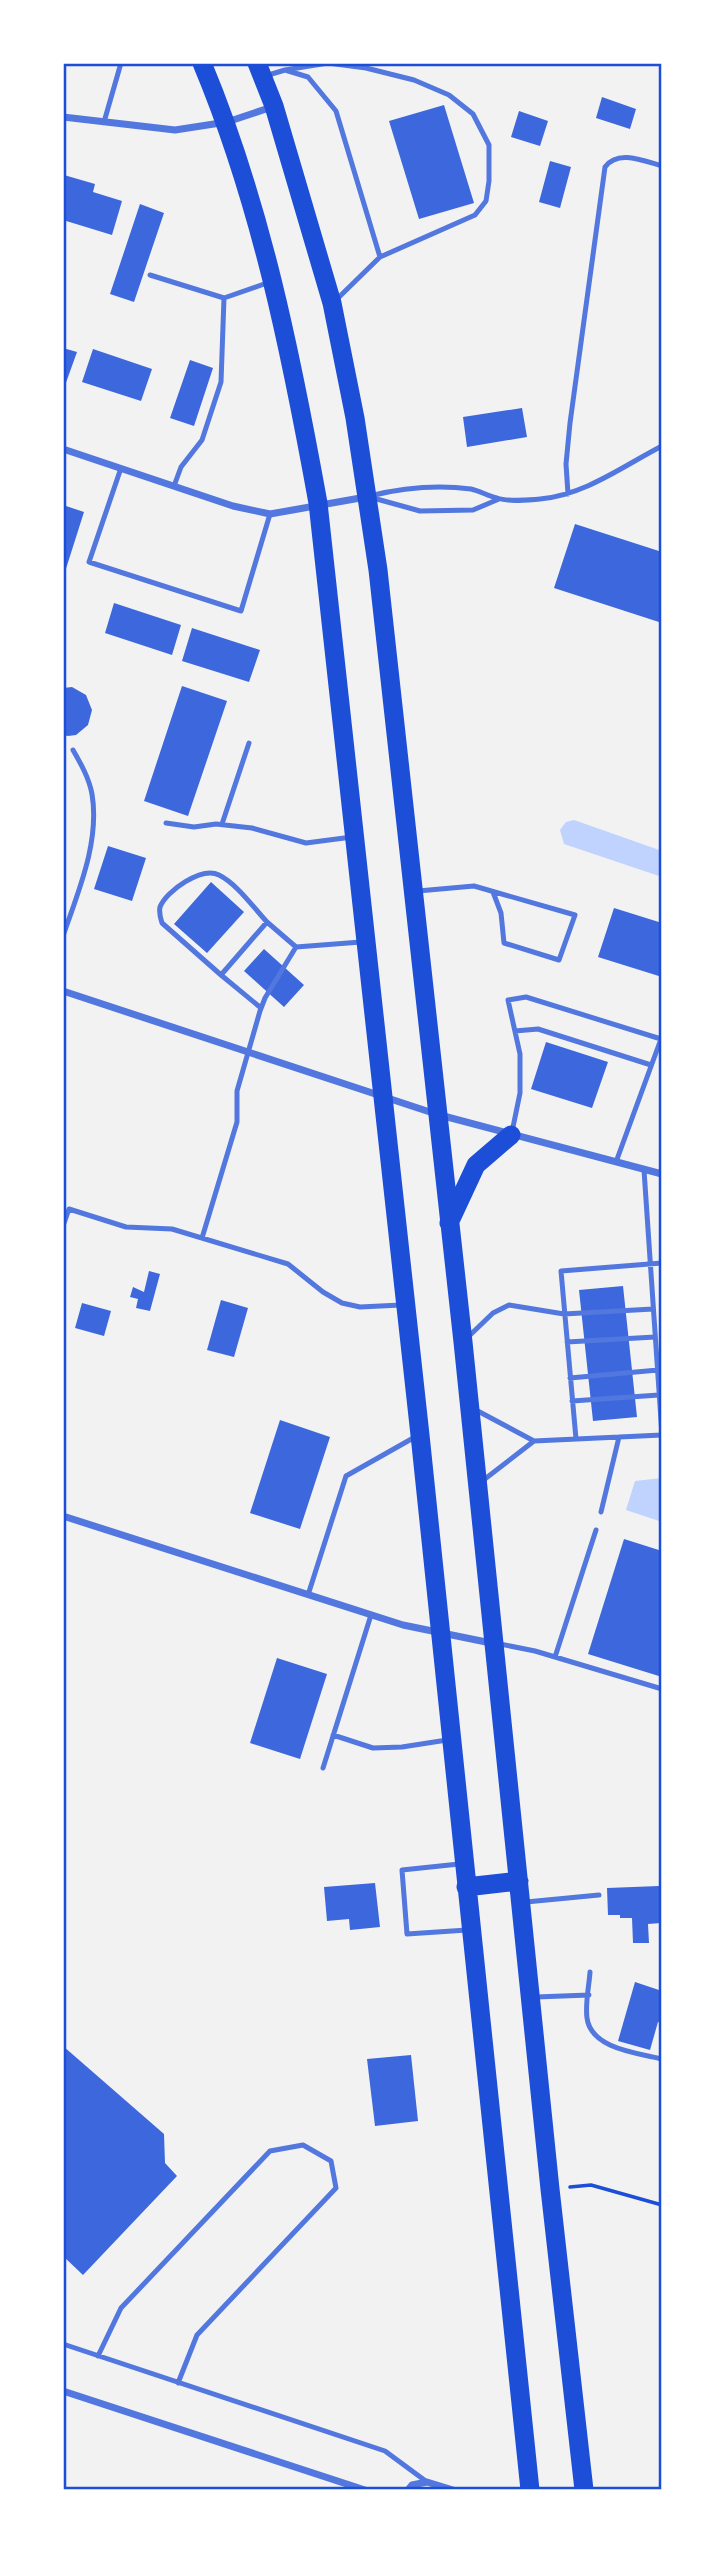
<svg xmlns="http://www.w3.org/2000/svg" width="725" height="2553" viewBox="0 0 725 2553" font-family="'Asap Condensed',sans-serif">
  <rect width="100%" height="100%" fill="#f2f2f2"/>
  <!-- water -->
  <path fill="#bfd3fe" d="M574,820L662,851V877L564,844L560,830L566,822Z
    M662,1478V1522L626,1510L635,1481Z"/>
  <!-- building -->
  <path fill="#3d67dc" d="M602,97L636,109L630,129L596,118Z
    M444,105L474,203L419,219L389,121Z
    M519,111L548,121L540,146L511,137Z
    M550,161L571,167L560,208L539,202Z
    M64,175L95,184L93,192L122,201L112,235L63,220Z
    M140,204L164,213L134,302L110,294Z
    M63,348L77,352L63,391Z
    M93,349L152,369L141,401L82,382Z
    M190,360L213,368L194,426L170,418Z
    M522,408L527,437L467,447L463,417Z
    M63,505L84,512L64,575H63Z
    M575,524L662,552V623L554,588Z
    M114,603L181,625L172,655L105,633Z
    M192,628L260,650L249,682L182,661Z
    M182,686L227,701L188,816L144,801Z
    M72,687L86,695L92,710L88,725L76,735L68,736L63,735V688Z
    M108,846L146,858L132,901L94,889Z
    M211,882L244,912L207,953L174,924Z
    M614,908L662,923V977L598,957Z
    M264,949L304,985L284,1007L244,971Z
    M546,1042L608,1062L592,1108L531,1089Z
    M149,1271L160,1274L150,1311L136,1308L138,1299L130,1297L133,1287L144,1292Z
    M623,1286L637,1417L593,1421L579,1290Z
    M221,1300L248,1308L234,1357L207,1350Z
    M82,1303L111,1311L104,1336L75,1328Z
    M280,1420L330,1437L300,1529L250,1513Z
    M624,1539L662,1551V1677L588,1654Z
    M277,1658L327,1674L300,1759L250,1743Z
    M375,1883L380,1927L350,1930L349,1919L327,1921L324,1887Z
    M659,1886L661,1923L648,1924L649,1943H633L632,1918H620V1915H608L607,1888Z
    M635,1982L662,1991V2023L658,2022L650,2050L618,2041Z
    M63,2046L164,2134L165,2163L177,2176L83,2275L63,2256Z
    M411,2055L418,2121L375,2126L367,2059Z"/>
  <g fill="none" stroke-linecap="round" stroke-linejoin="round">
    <!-- path -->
    <path stroke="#1d4ed8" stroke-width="3.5" d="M570,2187L591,2185L662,2205"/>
    <!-- service -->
    <path stroke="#5277de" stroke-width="5" d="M285,70L328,63L366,68L414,80L449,95L473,114L489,145V181L486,201L475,215L380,257L337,299
      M265,76L285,70L308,77L336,111L380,257
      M104,122L121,63
      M150,275L224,298L267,283
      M121,468L89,562L241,611L270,514
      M174,486L181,467L202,440L221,382L224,298
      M568,494L566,464L570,423L605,167C618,149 644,161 662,166
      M370,496C402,488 438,485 471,489C480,491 488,496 497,498C509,502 526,500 540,499C585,495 623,466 662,446
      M373,498L420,511L473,510L499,499
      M166,823L194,827L216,824L252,828L306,843L352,837
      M222,824L249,743
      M418,891L474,886L575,915L559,960L504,943L501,913L493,892
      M63,936C78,892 100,842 92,794C89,778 81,764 73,750
      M221,975L162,923C160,917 159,912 160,907C166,891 202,866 219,875C237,884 253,907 267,922
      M261,1008L221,975L267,922L296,947L361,942
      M515,1031L538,1029L651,1065
      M512,1132L520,1093V1054L508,1000L526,997L661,1039L616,1162
      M644,1170L662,1435
      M63,1226L69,1209L126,1227L172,1229L288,1264L323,1292L342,1303L360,1307L401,1305
      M202,1238L237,1122V1091L260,1011L265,998L296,947
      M468,1337L493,1313L509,1305L564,1314L653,1309
      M567,1342L655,1337
      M570,1378L658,1370
      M572,1401L659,1395
      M474,1409L534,1441L662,1435
      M576,1439L561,1271L662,1263
      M481,1482L534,1441
      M601,1512L619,1437
      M308,1595L346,1476L415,1437
      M500,1644L535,1651L662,1689
      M555,1657L596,1530
      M333,1735L373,1748L402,1747L447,1740
      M323,1768L371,1615
      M459,1864L402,1870L407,1934L467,1930
      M526,1902L599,1895
      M590,1972C589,1987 585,2003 587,2018C591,2049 638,2053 662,2059
      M536,1997L589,1995
      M63,2344L385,2451L427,2482
      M98,2356L121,2308L270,2151L303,2145L331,2161L336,2188L197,2335L178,2383"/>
    <!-- minor -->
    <path stroke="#5277de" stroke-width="7" d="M63,117L175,130L227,122L272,107
      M63,449L233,506L270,514L366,497
      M63,991L436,1114L662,1174
      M63,1516L403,1625L491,1643
      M63,2391L365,2490
      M408,2490L412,2485L427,2482L453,2490"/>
    <!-- trunk -->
    <path stroke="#1d4ed8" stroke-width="19" d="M202,63C261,204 291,354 318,503L420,1435L530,2490
      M257,63L274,106L332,303L355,418L378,570L463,1342L550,2189L584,2490
      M449,1223L476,1165L511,1135
      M466,1887L519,1881"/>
  </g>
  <!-- border -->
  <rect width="725" height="2553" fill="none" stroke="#ffffff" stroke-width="130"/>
  <rect x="65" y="65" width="595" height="2423" fill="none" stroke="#1d4ed8" stroke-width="2.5"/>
</svg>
